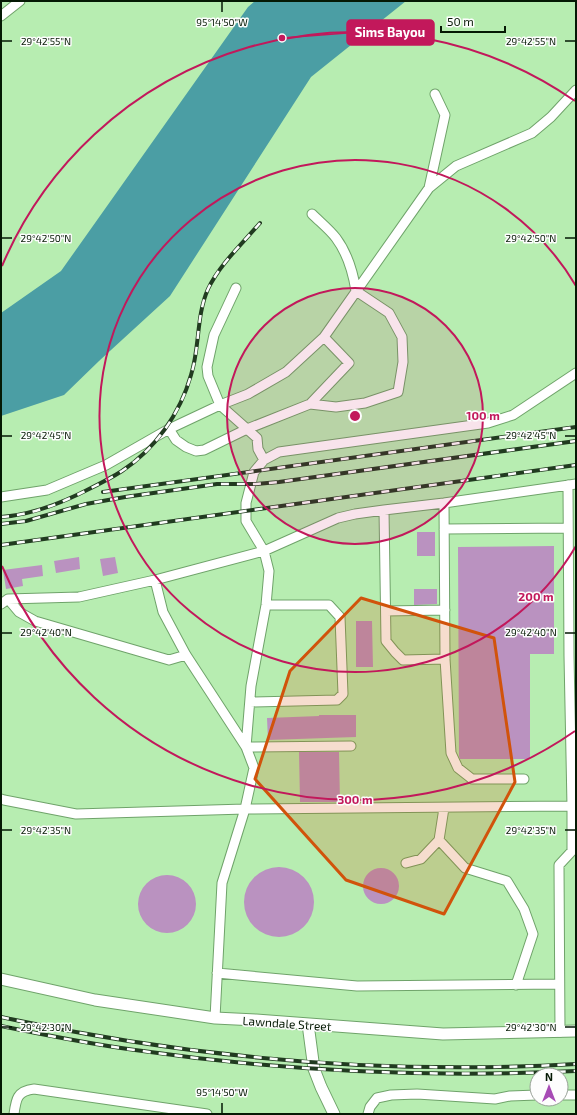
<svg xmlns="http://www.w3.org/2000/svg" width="577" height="1115" viewBox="0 0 577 1115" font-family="'Exo 2',sans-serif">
  <rect width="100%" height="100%" fill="#b7edb1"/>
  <!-- water -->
  <path fill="#4b9ea4" d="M255,1H406L311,77L170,296L99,361L64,395L1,416V313L61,271L248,7Z"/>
  <!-- building -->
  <path fill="#ba92c0" d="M417,532H435V556H417Z
    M554,546V654H530V759H460L459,756L458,547Z
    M79,557L80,569L56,573L54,561Z
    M115,557L118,573L103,576L100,559Z
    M42,565L43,576L22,579L23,586L6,589L3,570Z
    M414,589H437V604L414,605Z
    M356,621H372L373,667H356Z
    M319,715H356V737L268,740L267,718L319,716Z
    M299,752H339L340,802H300Z
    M244 902a35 35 0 1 1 70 0a35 35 0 1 1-70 0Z
    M363 886a18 18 0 1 1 36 0a18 18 0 1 1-36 0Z
    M138 904a29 29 0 1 1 58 0a29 29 0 1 1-58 0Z"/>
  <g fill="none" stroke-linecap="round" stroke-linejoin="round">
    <!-- minor casing -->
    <g stroke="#6fa36a" stroke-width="11">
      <path id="minor" d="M1,16L20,1
        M429,188L445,115L435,94
        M236,288L214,335L207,367L208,376L220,405L257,438L258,449L264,460
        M310,404L336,407L365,403L398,392L403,362L402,337L389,313L356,291C353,272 348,254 336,238C329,229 320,222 312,214
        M169,429L176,440L186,447L196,451L204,450L247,429L310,404L349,363L324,337
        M1,497L47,490L106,465L169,429L220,405L248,394L286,372L324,337L429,188L456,166L532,133L551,117L576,90
        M444,503L445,659L451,753L458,768L472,779H524
        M384,510L386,641L395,652L403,660L445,659
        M444,529L568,528
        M155,580L163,612L186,655L246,747L351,746
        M8,599L19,612L35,621L169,660L186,655
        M1,604L8,599L79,597L155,580L264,551L338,518L355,514L384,510L444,503L576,484
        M386,611L445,610
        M250,702L337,700L343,694L340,617L329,605H266
        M1,799L4,800L76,814L245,809L572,806L576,805
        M439,840L465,868L507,881L524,909L533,934L516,985
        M406,863L421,859L439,840L444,808
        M217,973L357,986L559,984
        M215,1018L222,883L245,809L254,768L246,747L251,686L266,605L269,571L264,551L246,521V503L254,472L264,460L279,452L488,423L513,415L576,373
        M560,1032L559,865L572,851V806L569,656L568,485
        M561,1095H576
        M14,1114C16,1099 17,1091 34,1089L207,1114
        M368,1114L370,1107L377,1098L391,1095L417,1094L495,1099L510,1096L537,1095"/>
    </g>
    <!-- major casing -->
    <g stroke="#6fa36a" stroke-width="13">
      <path id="major" d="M1,979L95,1000L215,1018L256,1020L443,1034L576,1031
        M308,1024L314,1069L321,1087L334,1114"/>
    </g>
    <!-- minor -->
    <use href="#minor" stroke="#fff" stroke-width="9"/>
    <!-- major -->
    <use href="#major" stroke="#fff" stroke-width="11"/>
    <!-- rail casing -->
    <g stroke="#213b20" stroke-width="4">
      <path id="rail" d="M103,492L576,427
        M1,517C29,515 54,506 79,494C93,487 108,480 122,471C155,449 180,414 191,375C200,347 196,316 208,289C220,264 242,244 260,223
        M1,524L26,521L86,504L125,497L217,484H256L279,482L576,441
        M1,545L576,465
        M1,1017C189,1058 384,1075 576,1064
        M1,1026C45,1035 90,1044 135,1050C281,1071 429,1078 576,1071"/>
    </g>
    <!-- rail -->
    <use href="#rail" stroke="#fdfdfd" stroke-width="2.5" stroke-dasharray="8" stroke-linecap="butt"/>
  </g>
  <!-- marked area -->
  <path fill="#d1530b" fill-opacity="0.2" stroke="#d1530b" stroke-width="3" stroke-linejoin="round" d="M361,598L494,638L515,782L444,914L346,880L255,779L290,671Z"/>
  <!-- ticks -->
  <path fill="none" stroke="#051904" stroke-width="1.5" d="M222,2V12M2,41H12M565,41H575M2,238H12M565,238H575M2,436H12M565,436H575M2,633H12M565,633H575M2,830H12M565,830H575M2,1027H12M565,1027H575M222,1103V1113"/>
  <!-- distance rings -->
  <circle cx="355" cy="416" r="128" fill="#c2185b" fill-opacity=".12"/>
  <g fill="none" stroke="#c2185b" stroke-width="2">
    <circle cx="355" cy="416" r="128"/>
    <path d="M576 546A256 256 0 1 1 576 286"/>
    <path d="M575 731A384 384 0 0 1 2 566M2 266A384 384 0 0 1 575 101"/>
  </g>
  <g text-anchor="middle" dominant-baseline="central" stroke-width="3" stroke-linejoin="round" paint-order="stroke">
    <!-- street labels -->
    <g font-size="12" fill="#051904" stroke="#fdfdfd">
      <text transform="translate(287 1023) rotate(4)">Lawndale Street</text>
    </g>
  </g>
  <g font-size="10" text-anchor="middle" fill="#051904" stroke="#fdfdfd" stroke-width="3" stroke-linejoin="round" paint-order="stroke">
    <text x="222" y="26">95°14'50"W</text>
    <text x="46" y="45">29°42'55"N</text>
    <text x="531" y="45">29°42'55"N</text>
    <text x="46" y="242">29°42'50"N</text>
    <text x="531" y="242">29°42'50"N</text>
    <text x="46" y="439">29°42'45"N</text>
    <text x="531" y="439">29°42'45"N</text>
    <text x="46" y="636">29°42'40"N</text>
    <text x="531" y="636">29°42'40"N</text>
    <text x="46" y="834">29°42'35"N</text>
    <text x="531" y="834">29°42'35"N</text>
    <text x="46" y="1031">29°42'30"N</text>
    <text x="531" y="1031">29°42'30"N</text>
    <text x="222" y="1096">95°14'50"W</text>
  </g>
  <circle cx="355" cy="416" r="6" fill="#c2185b" stroke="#fdfdfd" stroke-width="2"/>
  <g font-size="12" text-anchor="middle" font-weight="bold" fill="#c2185b" stroke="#fdfdfd" stroke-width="3" stroke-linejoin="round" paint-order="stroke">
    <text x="483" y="420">100 m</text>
    <text x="536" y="601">200 m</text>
    <text x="355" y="804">300 m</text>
  </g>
  <!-- callouts -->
  <path fill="none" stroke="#c2185b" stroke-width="1.5" d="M282 38L347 33"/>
  <circle fill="#c2185b" stroke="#fdfdfd" stroke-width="1.5" cx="282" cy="38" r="4"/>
  <rect fill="#c2185b" stroke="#c2185b" stroke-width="1.5" x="347" y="20" width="87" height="25" rx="4"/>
  <g font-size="13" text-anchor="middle" font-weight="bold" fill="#fff">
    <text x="390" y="37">Sims Bayou</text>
  </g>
  <!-- border -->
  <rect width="577" height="1115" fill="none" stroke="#051904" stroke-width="4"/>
  <!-- north arrow -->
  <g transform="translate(549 1087)"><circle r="19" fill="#fdfdfd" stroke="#9aa299"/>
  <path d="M0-3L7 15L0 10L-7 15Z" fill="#a74bb5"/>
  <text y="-6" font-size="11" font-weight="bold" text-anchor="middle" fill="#051904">N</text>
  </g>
  <!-- scale -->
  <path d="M441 26v6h64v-6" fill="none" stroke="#051904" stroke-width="2"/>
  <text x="447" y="26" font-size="12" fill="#051904" stroke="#fdfdfd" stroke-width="3" paint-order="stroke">50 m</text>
</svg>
